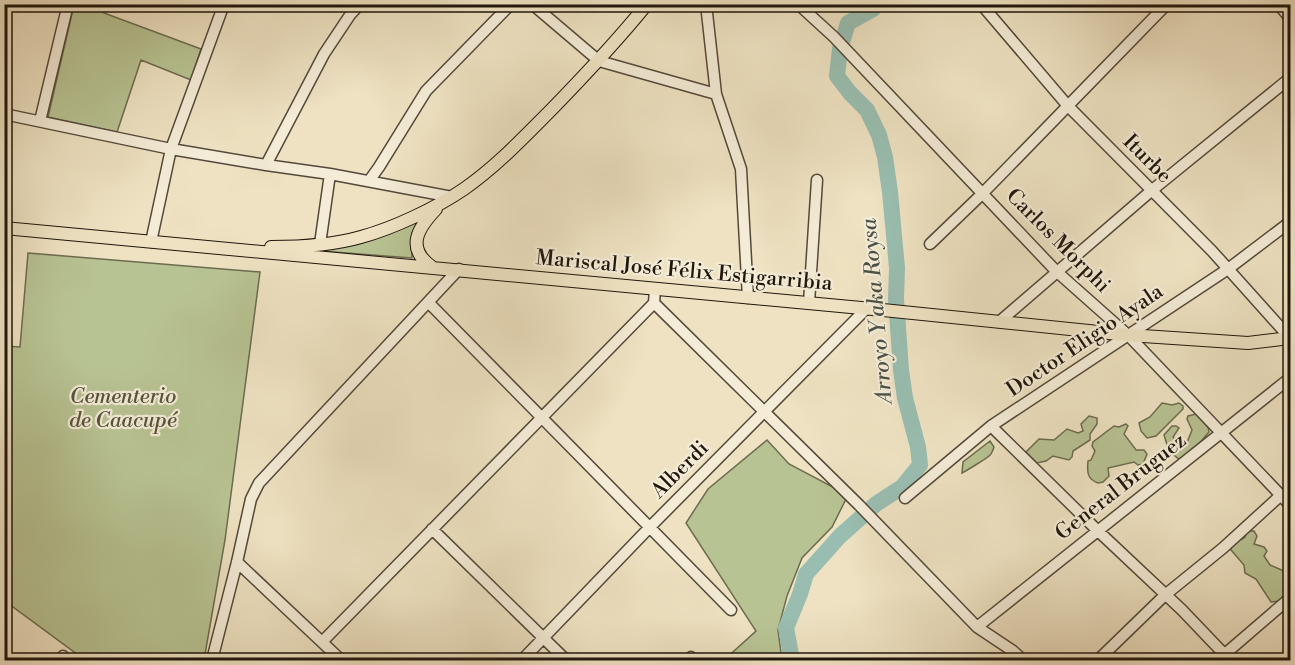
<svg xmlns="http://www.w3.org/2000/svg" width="1295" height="665" viewBox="0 0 1295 665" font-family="'Libre Bodoni',serif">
  <rect width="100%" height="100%" fill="#eee2c2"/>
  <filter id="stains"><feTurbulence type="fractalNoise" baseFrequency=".00333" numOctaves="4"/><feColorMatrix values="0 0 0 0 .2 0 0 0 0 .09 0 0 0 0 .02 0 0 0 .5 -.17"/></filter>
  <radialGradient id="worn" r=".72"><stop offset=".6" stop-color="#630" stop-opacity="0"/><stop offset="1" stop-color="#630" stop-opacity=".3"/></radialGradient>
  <!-- green -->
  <path fill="#b8c393" stroke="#6c6c50" stroke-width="1.5" d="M74,5H106L104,13L201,49L191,80L141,60L117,132L48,117Z
    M417,222L412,233V258L320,251Z
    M28,253L260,272L225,540L204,660H85L5,601V346L20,347Z
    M1162,403L1172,405L1179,403L1183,406V409L1156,436L1147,438L1141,431L1139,423L1150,417Z
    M1196,414L1208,427L1209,432L1197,446L1180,460L1169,451L1164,435L1172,426H1176L1179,428L1173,437L1179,446L1186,445L1192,430L1187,419L1188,416Z
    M1089,416L1097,418V424L1090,434V440L1073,451L1072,457L1069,460L1053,456L1046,461L1037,463L1026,452L1039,439L1054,440L1067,429L1078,433L1083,431L1081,424Z
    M1126,424L1128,426L1124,434L1136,450H1144L1147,454L1143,464L1138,465L1134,462L1108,468L1109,476L1103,482L1098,483C1087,479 1087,472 1088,461L1091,460L1095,451L1092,446L1093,442L1114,426L1119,427Z
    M767,440L789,464L848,495L832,527L802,558L787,596L778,630L782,660H724L756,631L686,523L708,489Z
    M990,441L994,447C993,450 991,455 989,456C986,459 964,472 962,473L963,462Z
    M1249,531H1254L1257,536L1254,544L1264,547L1267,551L1264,556L1270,565L1284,571L1286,579L1290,584V593L1280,601L1271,602L1256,579L1245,573L1244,565L1231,550V542L1242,536V539L1245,537L1247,532Z"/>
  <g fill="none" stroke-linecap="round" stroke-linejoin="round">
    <!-- river -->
    <path stroke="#99beb1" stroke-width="16" d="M792,660L786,628L800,594L806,574L840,536L876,504L902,487L920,465L918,447L905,398L901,370L896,299L897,268L890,192L885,157L879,135L867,110L850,93L837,76L840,49L848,23L873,9V4"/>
    <!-- minor casing -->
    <g stroke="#53493a" stroke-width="13">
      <path id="minor" d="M532,4L599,61L716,94
        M706,4L716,94L741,169L748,298
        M798,4L834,37L1056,271L1128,335L1290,505
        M981,4L1068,106L1212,251L1290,338
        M1278,4L1290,18
        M4,114L171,149L266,165L330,174L452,197
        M40,121L68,4
        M266,165L324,54L350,15L360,4
        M369,181L379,167L426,91L511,4
        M151,242L171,149L224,4
        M320,244L330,174
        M930,244L982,194L1167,4
        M429,303L731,610
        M654,303L859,505L977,627L1013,651L1023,660
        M809,303L817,180
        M999,322L1151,191L1290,78
        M991,426L1097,530L1182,610L1225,655
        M905,498L991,426L1228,269L1290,222
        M432,529L566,660
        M237,562L341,660
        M977,627L1290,378
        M322,642L654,303L655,289
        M62,660L63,656
        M212,660L237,562L251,499L259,483L459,269
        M522,660L649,528L867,308
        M688,660L691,657
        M1098,660L1165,595L1223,548L1281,495
        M1218,660L1290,598"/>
    </g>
    <!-- major casing -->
    <g stroke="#1f160c" stroke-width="14">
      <path id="major" d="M4,228L883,310L1128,335L1248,343L1290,338
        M271,247C300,247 333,245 361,237C394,228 436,208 464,189C497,166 524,137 552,109C585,75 617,41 647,4
        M432,267C405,248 418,228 436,209"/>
    </g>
    <!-- minor -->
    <use href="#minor" stroke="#f4ecd7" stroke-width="10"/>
    <!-- major -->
    <use href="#major" stroke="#eee2c2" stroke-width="12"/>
  </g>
  <g text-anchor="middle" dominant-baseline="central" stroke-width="4.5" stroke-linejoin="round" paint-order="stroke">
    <!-- street labels -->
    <g font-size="21" fill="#1f160c" stroke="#f4ecd7">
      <text transform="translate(1147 159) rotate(45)">Iturbe</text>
      <text transform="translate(1058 241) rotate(45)">Carlos Morphi</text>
      <text transform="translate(684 271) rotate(5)">Mariscal José Félix Estigarribia</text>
      <text transform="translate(1085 341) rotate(-34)">Doctor Eligio Ayala</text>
      <text transform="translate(680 470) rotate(-45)">Alberdi</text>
      <text transform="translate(1121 487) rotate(-38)">General Bruguez</text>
    </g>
    <!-- park labels -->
    <g font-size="21" font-style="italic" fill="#55533b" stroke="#f4ecd7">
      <text x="123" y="397">Cementerio<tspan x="123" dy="24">de Caacupé</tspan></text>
    </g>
    <!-- water labels -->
    <g font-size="22" font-style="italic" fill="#4a5146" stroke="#f4ecd7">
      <text transform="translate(877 311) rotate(-95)">Arroyo Y aka Roysa</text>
    </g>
  </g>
  <!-- margin -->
  <rect width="1295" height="665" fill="none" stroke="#eee2c2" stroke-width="24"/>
  <rect x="6" y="6" width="1283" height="653" fill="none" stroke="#1f160c" stroke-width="3"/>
  <rect x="12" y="12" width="1271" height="641" fill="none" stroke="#1f160c" stroke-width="1.5"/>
  <rect width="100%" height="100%" filter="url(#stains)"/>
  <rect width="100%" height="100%" fill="url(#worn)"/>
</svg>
